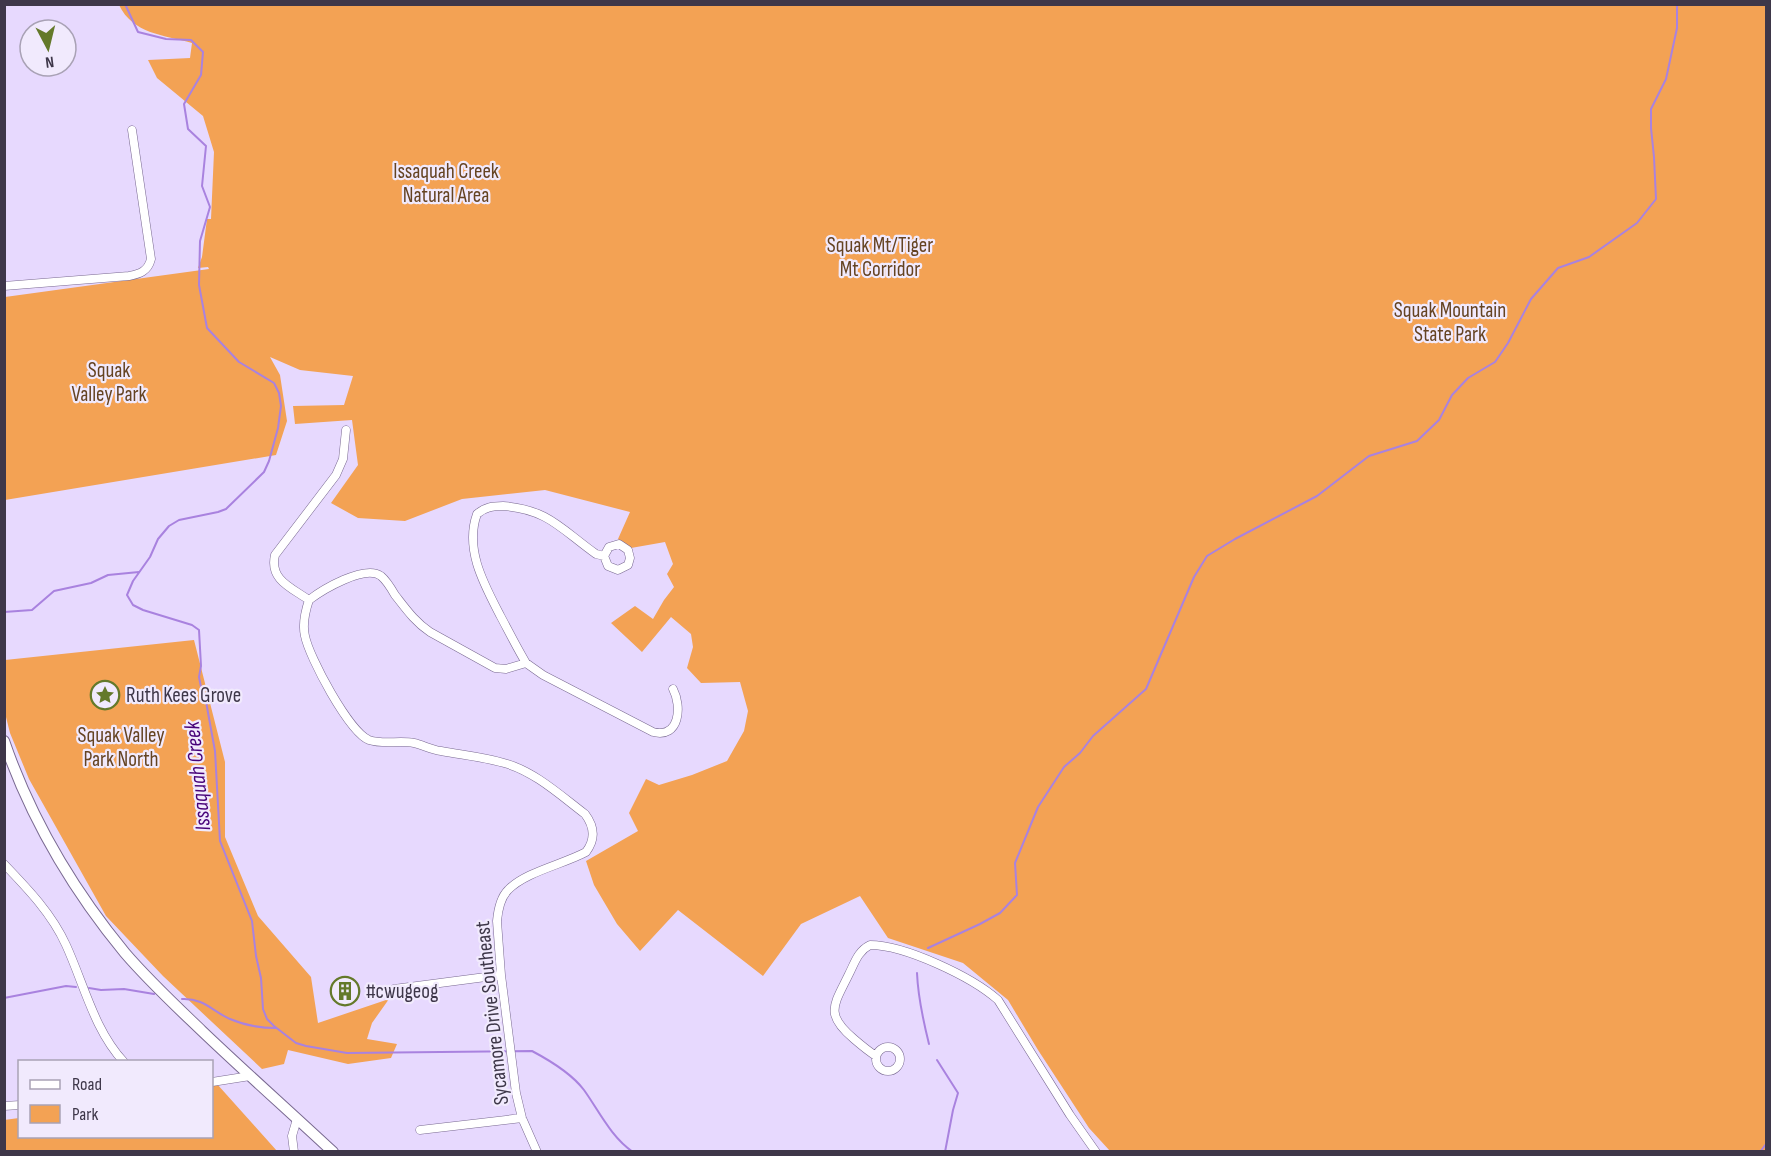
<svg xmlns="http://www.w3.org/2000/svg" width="1771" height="1156" viewBox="0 0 1771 1156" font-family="'Sofia Sans Condensed',sans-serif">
  <rect width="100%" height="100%" fill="#e7d9fe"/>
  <!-- green -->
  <path fill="#f3a254" d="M119,5H1766V1151H1110L1089,1128L1038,1050L1008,1000L963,963L888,938L860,896L801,924L763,976L678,910L640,951L617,924L594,885L586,861L638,831L629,813L646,779L659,785L692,775L727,761L744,731L748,711L740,682L701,683L687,668L693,647L691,634L671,617L642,652L611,623L635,606L653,619L664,600L674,587L667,574L673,564L665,542L631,548L618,539L630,512L545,490L462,499L405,521L358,518L331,503L358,465L352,420L295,424L293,406L344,405L353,376L300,370L270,357L280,375L287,421L276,455L5,500V297L209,269L208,267L198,268L202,257L207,219H211L214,152L203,116L157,78L148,60L190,58L192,43C164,35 133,34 119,5Z
    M194,640L225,762V837L258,916L311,977L318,1023L389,999L372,1023L367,1039L397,1044L391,1058L348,1064L288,1050L284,1064L262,1069L163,976L106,916L29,779L10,733L5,713V660Z
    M217,1084L277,1151H5L4,1120L19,1118L20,1136H212V1086Z"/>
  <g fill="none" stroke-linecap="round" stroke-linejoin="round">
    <!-- stream -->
    <path stroke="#a982df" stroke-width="2" d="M125,4L138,32L166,39L191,40L203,52L201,75L184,104L188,129L206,146L202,186L210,207L200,241L199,285L207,328L239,362L274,383L279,393L281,406L278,428L269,461L264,472L226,509L218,512L179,520L169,526L158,539L150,557L133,581L127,595L133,605L143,610L192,625L199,630L201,666L199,677L201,687L205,696L215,751L220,841L252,921L256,956L261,978L263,1009L267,1019L274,1026L296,1043L306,1046L347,1053L532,1051C549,1060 572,1074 584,1090C599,1111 611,1137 633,1152
      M4,612L32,610L54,591L91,583L108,575L139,572
      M928,948L980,924L1000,913L1017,895L1015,863L1038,807L1064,767L1080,753L1093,736L1146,689L1194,577L1207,556L1235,539L1317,496L1369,456L1417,441L1439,420L1452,395L1468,378L1495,362L1508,343L1531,299L1558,268L1589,257L1637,223L1656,199L1654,157L1651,128V109L1666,79L1677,28V4
      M917,973C918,997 923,1020 929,1044
      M89,988L101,990L124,989L154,994
      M4,998L66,986L76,987
      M182,999C204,998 212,1011 230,1019C244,1025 261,1028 276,1028
      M937,1060L958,1093L953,1110L945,1152
      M1760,1152L1766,1144"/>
    <!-- street casing -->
    <g stroke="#796991" stroke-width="9">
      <path id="street" d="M4,286L129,276C140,274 148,271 151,259L132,130
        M309,600C305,612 302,624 305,636C309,657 349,732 369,740C384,745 399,740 414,743C423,745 432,750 441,751C462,755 483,757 504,763C534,771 560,795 585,814C594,826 596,839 586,852C564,864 525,872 508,890C500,898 498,910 497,921L501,975L516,1093L522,1118L537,1152
        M309,600C322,590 365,564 381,576C387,581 391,588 395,595C406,609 415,622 430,632L495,668L506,669L526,663L543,675L653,732C680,739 682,706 673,689
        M309,600C292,588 269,580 275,555L336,475L343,459L346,430
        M526,663C517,648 509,632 501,617C485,586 464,550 477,514C485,507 493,506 503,506C548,509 562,530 596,554L604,556L609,547L619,544L628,550L630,558L628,565L618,570L608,566L604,556
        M4,864C28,889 52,914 66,945C84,984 94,1030 124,1062
        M394,989L501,975
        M876 1059a12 12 0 1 1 24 0a12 12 0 1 1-24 0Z
        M876,1056C868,1051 861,1045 854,1039C824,1014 834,1005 849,974C855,962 858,951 870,945C905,945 972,977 998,1000L1070,1115L1096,1152
        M212,1082L250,1076
        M4,1106L20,1105
        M420,1130L522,1118
        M294,1152L292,1136L297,1119"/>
    </g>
    <!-- secondary casing -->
    <g stroke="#796991" stroke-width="12">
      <path id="secondary" d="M4,741C31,819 73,890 125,953C149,981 176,1006 202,1031C245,1072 289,1111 333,1152"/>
    </g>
    <!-- street -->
    <use href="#street" stroke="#fff" stroke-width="8"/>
    <!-- secondary -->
    <use href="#secondary" stroke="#fff" stroke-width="10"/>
  </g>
  <!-- icons -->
  <defs>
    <g id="sight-ring" transform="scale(1.5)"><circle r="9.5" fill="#f1eafd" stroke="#64792a" stroke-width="1.5"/><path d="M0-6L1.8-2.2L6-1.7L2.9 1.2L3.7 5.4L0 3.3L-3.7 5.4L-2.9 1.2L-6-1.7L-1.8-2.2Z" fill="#64792a"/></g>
    <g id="building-ring" transform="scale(1.5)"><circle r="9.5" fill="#f1eafd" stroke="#64792a" stroke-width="1.5"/><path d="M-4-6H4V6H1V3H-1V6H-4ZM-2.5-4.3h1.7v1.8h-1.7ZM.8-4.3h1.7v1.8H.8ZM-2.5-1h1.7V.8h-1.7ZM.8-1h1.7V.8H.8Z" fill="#64792a"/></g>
  </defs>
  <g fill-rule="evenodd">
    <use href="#sight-ring" x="105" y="695"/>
    <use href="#building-ring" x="345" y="991"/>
  </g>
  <g text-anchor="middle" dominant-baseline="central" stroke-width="4.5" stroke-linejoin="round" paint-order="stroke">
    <!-- park labels -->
    <g font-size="21" fill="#654322" stroke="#f1eafd">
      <text x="446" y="171">Issaquah Creek<tspan x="446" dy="24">Natural Area</tspan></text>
      <text x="880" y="245">Squak Mt/Tiger<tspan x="880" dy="24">Mt Corridor</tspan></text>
      <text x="1450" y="310">Squak Mountain<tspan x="1450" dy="24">State Park</tspan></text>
      <text x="109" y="370">Squak<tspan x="109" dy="24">Valley Park</tspan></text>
      <text x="121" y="735">Squak Valley<tspan x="121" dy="24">Park North</tspan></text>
    </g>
    <!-- poi labels -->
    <g font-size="21" fill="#3e3749" stroke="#f1eafd" text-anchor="start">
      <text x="126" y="695">Ruth Kees Grove</text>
      <text x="366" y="991">#cwugeog</text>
    </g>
    <!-- street labels -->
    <g font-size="21" fill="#3e3749" stroke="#f1eafd">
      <text transform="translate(492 1013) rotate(-96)">Sycamore Drive Southeast</text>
    </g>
    <!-- water labels -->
    <g font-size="22" font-style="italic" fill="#470278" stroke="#f1eafd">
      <text transform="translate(198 776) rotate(-96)">Issaquah Creek</text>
    </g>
  </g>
  <!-- border -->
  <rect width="1771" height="1156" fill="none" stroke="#3e3749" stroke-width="12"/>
  <!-- legend -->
  <rect x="18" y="1060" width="195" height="78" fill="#f1eafd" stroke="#a9a2b5" stroke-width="1.5"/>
  <rect x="30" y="1080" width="30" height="9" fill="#ffffff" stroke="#a9a2b5" stroke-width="1.5"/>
  <text x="72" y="1090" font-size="18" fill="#3e3749">Road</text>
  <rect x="30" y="1105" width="30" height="18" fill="#f3a254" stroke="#a9a2b5" stroke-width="1.5"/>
  <text x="72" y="1120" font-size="18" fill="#3e3749">Park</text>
  <!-- north arrow -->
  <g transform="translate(48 48) rotate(173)"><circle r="28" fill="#f1eafd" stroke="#a9a2b5" stroke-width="1.5"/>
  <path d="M0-4.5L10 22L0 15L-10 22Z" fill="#64792a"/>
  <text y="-9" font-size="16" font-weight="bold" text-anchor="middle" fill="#3e3749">N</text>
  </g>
</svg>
